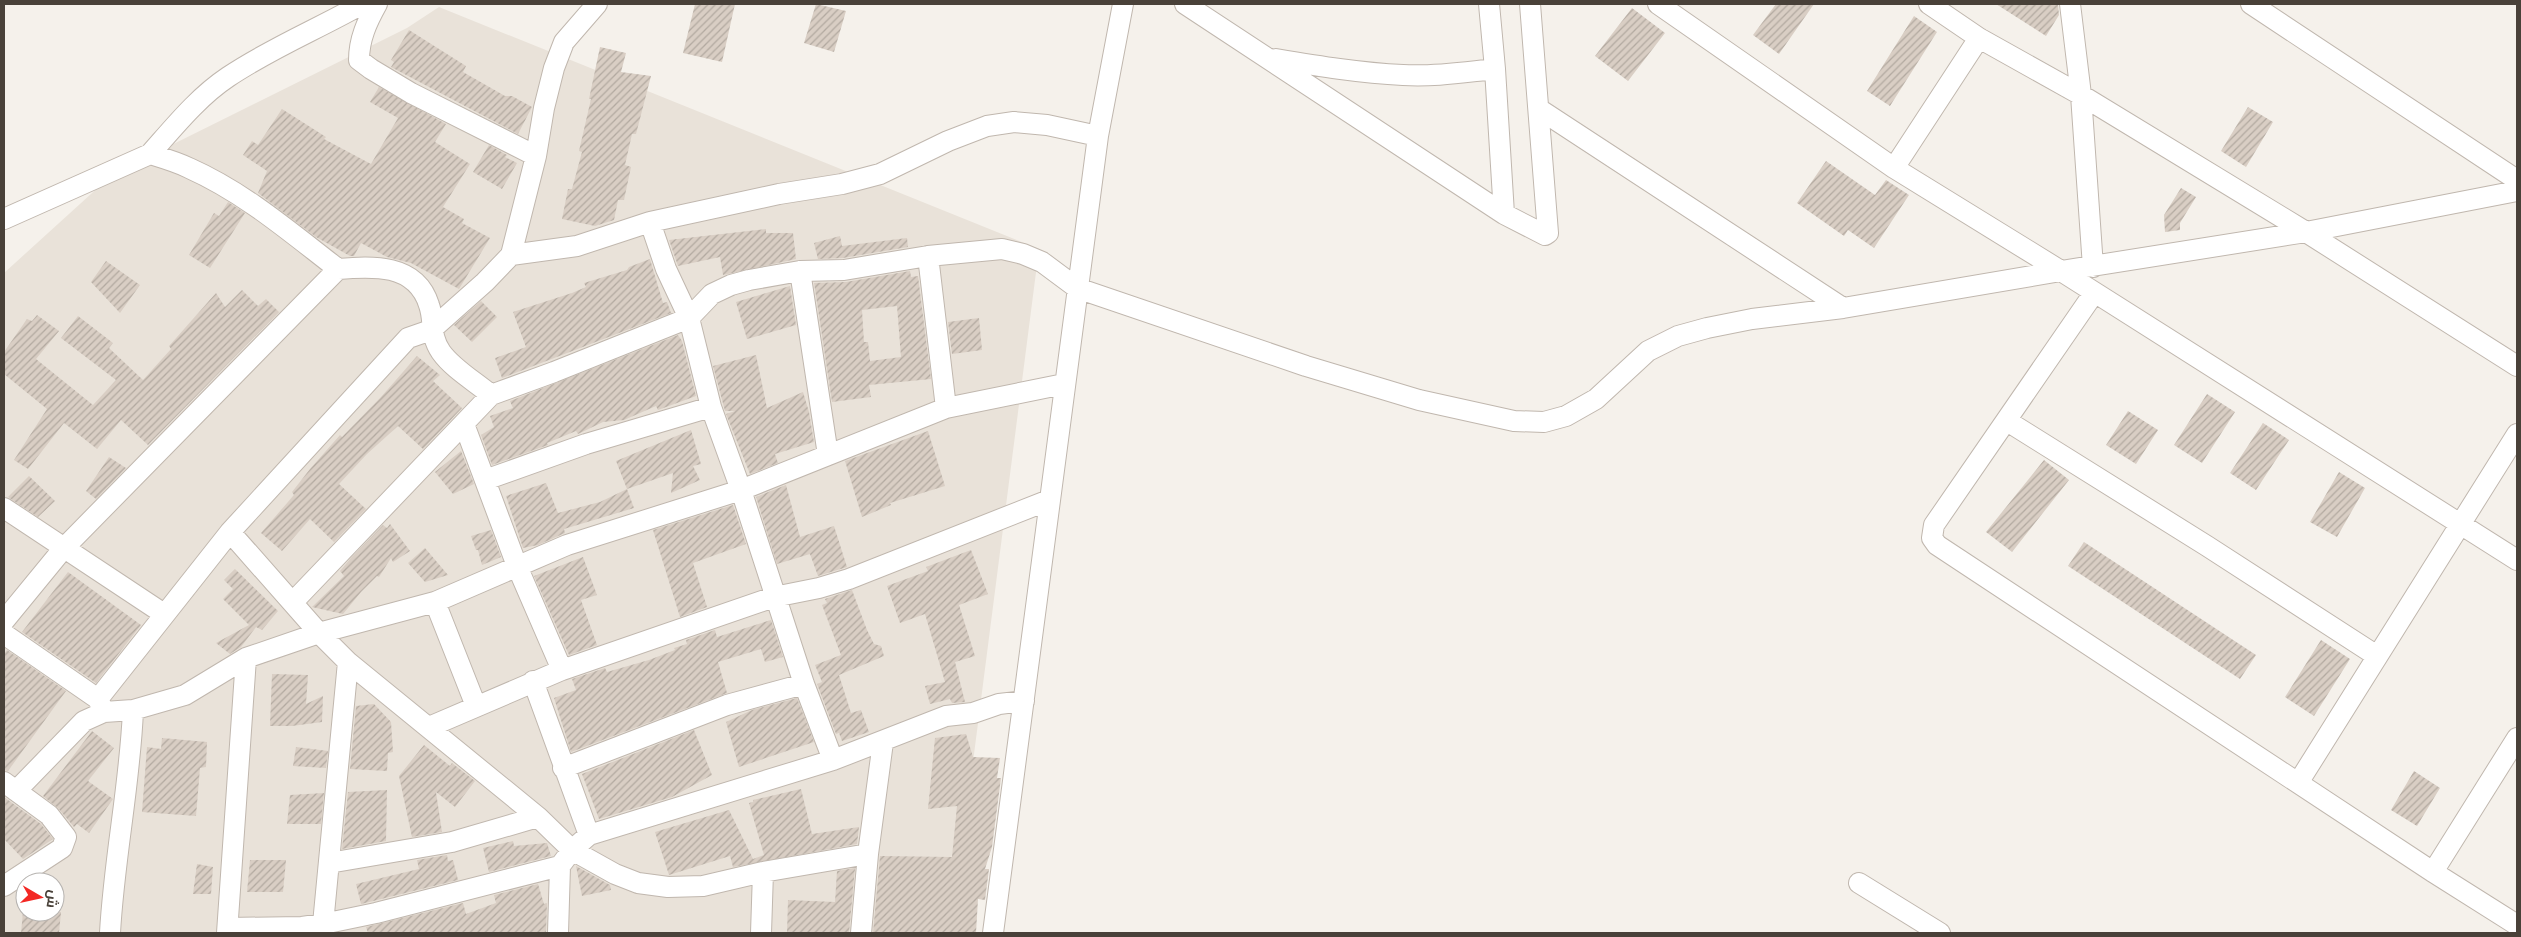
<svg xmlns="http://www.w3.org/2000/svg" width="2521" height="937" viewBox="0 0 2521 937" font-family="Helvetica,Cairo,sans-serif">
  <defs>
    <pattern id="building-hatch" width="6" height="6" patternUnits="userSpaceOnUse" patternTransform="scale(1.25)"><rect width="6" height="6" fill="#d9cec4"/><path d="M-1 1l2-2M0 6l6-6M5 7l2-2" fill="none" stroke="#b2a9a0"/></pattern>
  </defs>
  <rect width="100%" height="100%" fill="#f5f1eb"/>
  <!-- residential -->
  <path fill="#e9e2d9" fill-rule="evenodd" d="M439,7L1039,249L951,933H4V273L113,174L407,28ZM25,882H55V912H25Z"/>
  <!-- building -->
  <path fill="url(#building-hatch)" fill-rule="evenodd" d="M695,4H735L722,62L683,53Z
    M816,4L846,11L834,52L804,43Z
    M1776,4H1814L1779,54L1753,35Z
    M1996,4H2058L2059,15L2046,36Z
    M1632,8L1665,33L1628,81L1595,56Z
    M1914,16L1937,32L1890,106L1867,91Z
    M409,30L466,66L463,72L505,96H512L532,107L518,134L391,67L394,62L391,60Z
    M600,47L626,53L621,72L651,76L636,134H632L625,165L631,167L624,200H618L614,220L595,226L562,219L568,189H572L582,152L579,151L591,99H589Z
    M379,87L446,124L435,142L470,164L443,207L464,219L462,223L490,238L459,289L411,263L387,257L361,243L354,256H350L316,237L258,193L267,171L243,155L252,141L258,145L282,109L326,137L324,139L371,164L398,118L370,102Z
    M2248,107L2273,122L2246,167L2221,151Z
    M489,145L507,155L505,157L517,163L502,189L473,172Z
    M1826,161L1875,195L1886,180L1909,195L1874,248L1848,230L1844,236L1797,203Z
    M2181,188L2196,197L2180,223V230L2165,232L2164,215Z
    M228,202L245,213L210,268L189,255L214,213L219,216Z
    M766,229V233H793L796,259L723,275L720,257L678,266L669,240Z
    M840,236L842,246L907,238L908,247L843,258L818,259L814,243Z
    M650,259L663,303L667,302L671,313L502,378L495,358L526,347L513,312L572,293L586,287L584,283L627,270L629,267Z
    M106,261L140,285L120,313L91,282Z
    M910,271L911,277L918,276L931,379L869,385L871,397L832,402L814,283L846,282ZM897,306L901,357L870,361L868,342H864L862,310Z
    M790,286L796,325L747,339L736,302Z
    M242,290L258,306L266,299L279,312L148,445L121,420L97,449L64,423L28,469L14,460L47,409L4,374V352L27,319L32,321L37,315L59,331L36,359L93,405L116,380L61,338L78,316L113,343L109,348L143,380L171,349L169,346L216,293L225,307Z
    M481,301L497,317L472,342L454,325Z
    M979,318L982,350L952,354L948,322Z
    M678,335L682,341L696,396L658,410L656,406L624,420L603,422L578,434L576,431L547,443L548,445L492,465L481,435L494,427L490,416L513,408L510,401Z
    M756,355L767,408L803,392L809,412L814,442L775,454L778,463L750,474L726,414L735,411H725L713,366Z
    M417,356L440,375L433,381L462,408L423,449L398,426L367,454L339,484L366,509L334,542L310,519L282,551L261,533L294,495L292,492L310,469L340,435L342,437L381,397Z
    M2207,394L2235,412L2202,463L2174,445Z
    M2128,411L2158,430L2136,464L2106,445Z
    M2263,423L2289,440L2256,490L2230,473Z
    M691,430L701,464L693,466L700,480L671,493L673,473L627,489L616,461Z
    M928,431L945,486L890,503L891,505L862,517L845,461Z
    M461,451L474,484L453,494L435,472Z
    M109,457L126,468L96,499L86,491Z
    M2044,460L2069,480L2012,552L1986,532Z
    M2339,472L2365,488L2337,537L2310,522Z
    M29,476L55,501L38,517L8,497Z
    M546,483L558,513L600,502L627,489L634,508L564,529L565,533L538,545L523,548L506,496Z
    M786,485L800,537L834,526L847,567L818,576L810,554L777,564L756,497Z
    M733,505L746,544L693,563L707,607L680,617L653,530Z
    M390,524L410,551L393,562L391,558L379,577L377,576L361,592L343,614L312,607L344,576L340,571L351,558L383,525L387,528Z
    M491,530L501,557L482,565L478,550H476L471,536Z
    M2084,542L2256,655L2240,679L2068,566Z
    M425,548L448,575L425,582L408,563Z
    M971,550L988,594L959,605L975,656L955,662L965,702L952,703L950,699L930,704L925,686L945,682L925,614L900,623L887,586L928,571L926,567Z
    M583,557L597,595L581,600L597,645L569,655L534,576Z
    M235,569L278,611L262,630L256,627L241,647L230,654L216,643L249,625L223,599L233,589L224,580Z
    M68,572L141,625L96,683L22,632Z
    M852,590L867,630L874,644L881,646L884,656L839,675L851,713L861,710L869,732L842,741L839,733L836,734L817,684L822,682L815,665L841,655L822,605L827,603L825,599Z
    M771,620L783,657L765,662L761,649L718,662L727,693L571,752L554,698L576,690L572,679L605,668L607,672L649,660L675,650L674,648L687,644L686,640L715,630L717,637Z
    M2321,640L2350,659L2314,716L2285,697Z
    M7,650L66,691L8,771L4,770V654Z
    M272,674L308,675L306,704L323,696L322,722L292,726H270Z
    M797,698L814,742L739,767L726,722L752,710Z
    M374,704L391,722L393,752L388,753L387,771L350,769L356,706Z
    M694,730L712,775L672,797L599,819L582,774Z
    M92,731L114,748L88,781L113,799L89,833L77,824L74,827L58,808L43,796Z
    M966,734L973,757L1000,758L997,778H1001L992,847L985,869H989L985,900L978,899L976,933H873L880,856L952,857L957,806L928,809L935,738Z
    M162,738L207,742L206,767L200,768L196,816L142,812L147,747L161,749Z
    M424,745L450,766L452,763L475,781L455,807L436,792L442,832L412,837L399,776Z
    M296,747L328,751L326,768L293,766Z
    M2414,771L2440,788L2417,826L2391,810Z
    M801,789L812,834L859,827L857,844L733,867L730,856L669,875L655,832L729,810L753,859L764,855L749,803L753,802V800Z
    M387,790L386,841L342,849L348,792Z
    M324,793L321,824H287L290,795Z
    M4,797L41,824L53,839L23,859L4,839Z
    M513,841L514,846L547,843L551,856L489,872L483,848Z
    M447,855L448,861L453,860L458,880L361,904L356,884L419,869L417,860Z
    M250,860H286L283,892H247Z
    M197,864L213,867L211,894H193Z
    M576,866L610,885L611,890L582,896Z
    M855,868L849,933H787L788,900L835,902L837,871Z
    M538,884L544,904L547,903L546,933H368L366,927L463,903L466,914L496,903L494,895Z
    M23,912H61L59,933H21Z"/>
  <g fill="none" stroke-linecap="round" stroke-linejoin="round">
    <!-- street casing -->
    <g stroke="#c0b7ae" stroke-width="22">
      <path id="street" d="M377,4C367,22 359,39 359,60L371,69L411,93L536,156
        M1185,4L1504,214L1545,235L1548,233L1530,4
        M1489,4L1495,69L1504,214
        M1658,4L1894,168L2061,271L2517,560
        M1929,4L1979,38L2081,95L2306,232L2517,366
        M2070,4L2081,95L2093,267
        M2251,4L2517,180
        M1276,59C1318,66 1360,73 1403,75C1434,77 1465,72 1495,69
        M1539,109L1843,308
        M150,154C174,127 198,97 228,77C271,48 318,29 362,4
        M1894,168L1979,38
        M4,219L150,154C163,158 177,162 189,168C245,193 290,232 338,269
        M511,255L577,246L650,222
        M928,256L946,408
        M800,271L828,455
        M2094,293L1934,525L1932,538L1937,545L2433,872L2517,925
        M2007,421L2207,546L2377,656
        M464,424L517,566L562,670
        M485,480L586,444L711,407
        M4,508L164,614
        M230,532L319,633L348,662L538,817L572,850L615,874L638,883L668,887L703,886L763,872L868,854
        M293,602L491,395L554,372L689,318L712,294L731,285L749,280L800,271L844,270L928,256L1002,249L1023,254L1042,262L1077,288L1306,366L1419,400L1514,421L1544,422L1566,416L1596,399L1648,351L1678,336L1707,328L1752,319L1843,308L2061,271L2306,232L2517,191
        M435,602L476,706
        M4,621L63,549L338,269C372,266 416,263 429,305C435,322 429,334 441,352C453,369 476,382 491,395
        M4,634L98,699L103,710
        M533,681L589,835
        M98,699L230,532L408,338L431,330L485,282L511,255L536,156L544,108L554,68L564,42L597,4
        M429,727L562,670L774,597L819,588L849,579L1049,500
        M833,760L804,684L741,490L711,407L689,318L666,269L650,222L779,194L842,184L880,174L948,141L987,126L1014,122L1047,125L1098,136
        M563,768L727,705L804,684
        M4,782L49,815L66,837L62,848L4,886
        M2298,783L2517,434
        M16,791L84,721L104,712L133,710L185,695L246,658L319,633L435,602L567,545L741,490L946,408L1064,384
        M329,863L452,842L538,817
        M2433,872L2517,738
        M1859,883L1940,933
        M323,924L348,662
        M228,928L302,927L323,924L376,913L560,866L572,850L589,835L833,760L946,716L973,713L999,704L1024,701
        M110,933C114,858 130,785 133,710
        M227,933L246,658
        M558,933L560,866
        M761,933L763,872
        M861,933L868,854L883,742
        M993,933L1098,136L1123,4"/>
    </g>
    <!-- street -->
    <use href="#street" stroke="#fff" stroke-width="20"/>
  </g>
  <!-- border -->
  <rect width="2521" height="937" fill="none" stroke="#494139" stroke-width="10"/>
  <!-- north arrow -->
  <g transform="translate(40 897) rotate(99)"><circle r="24" fill="#ffffff" stroke="#b6b3b0"/>
  <path d="M0-4L9 19L0 12L-9 19Z" fill="#f32824"/>
  <text y="-8" font-size="14" font-weight="bold" text-anchor="middle" fill="#494139">ش</text>
  </g>
</svg>
